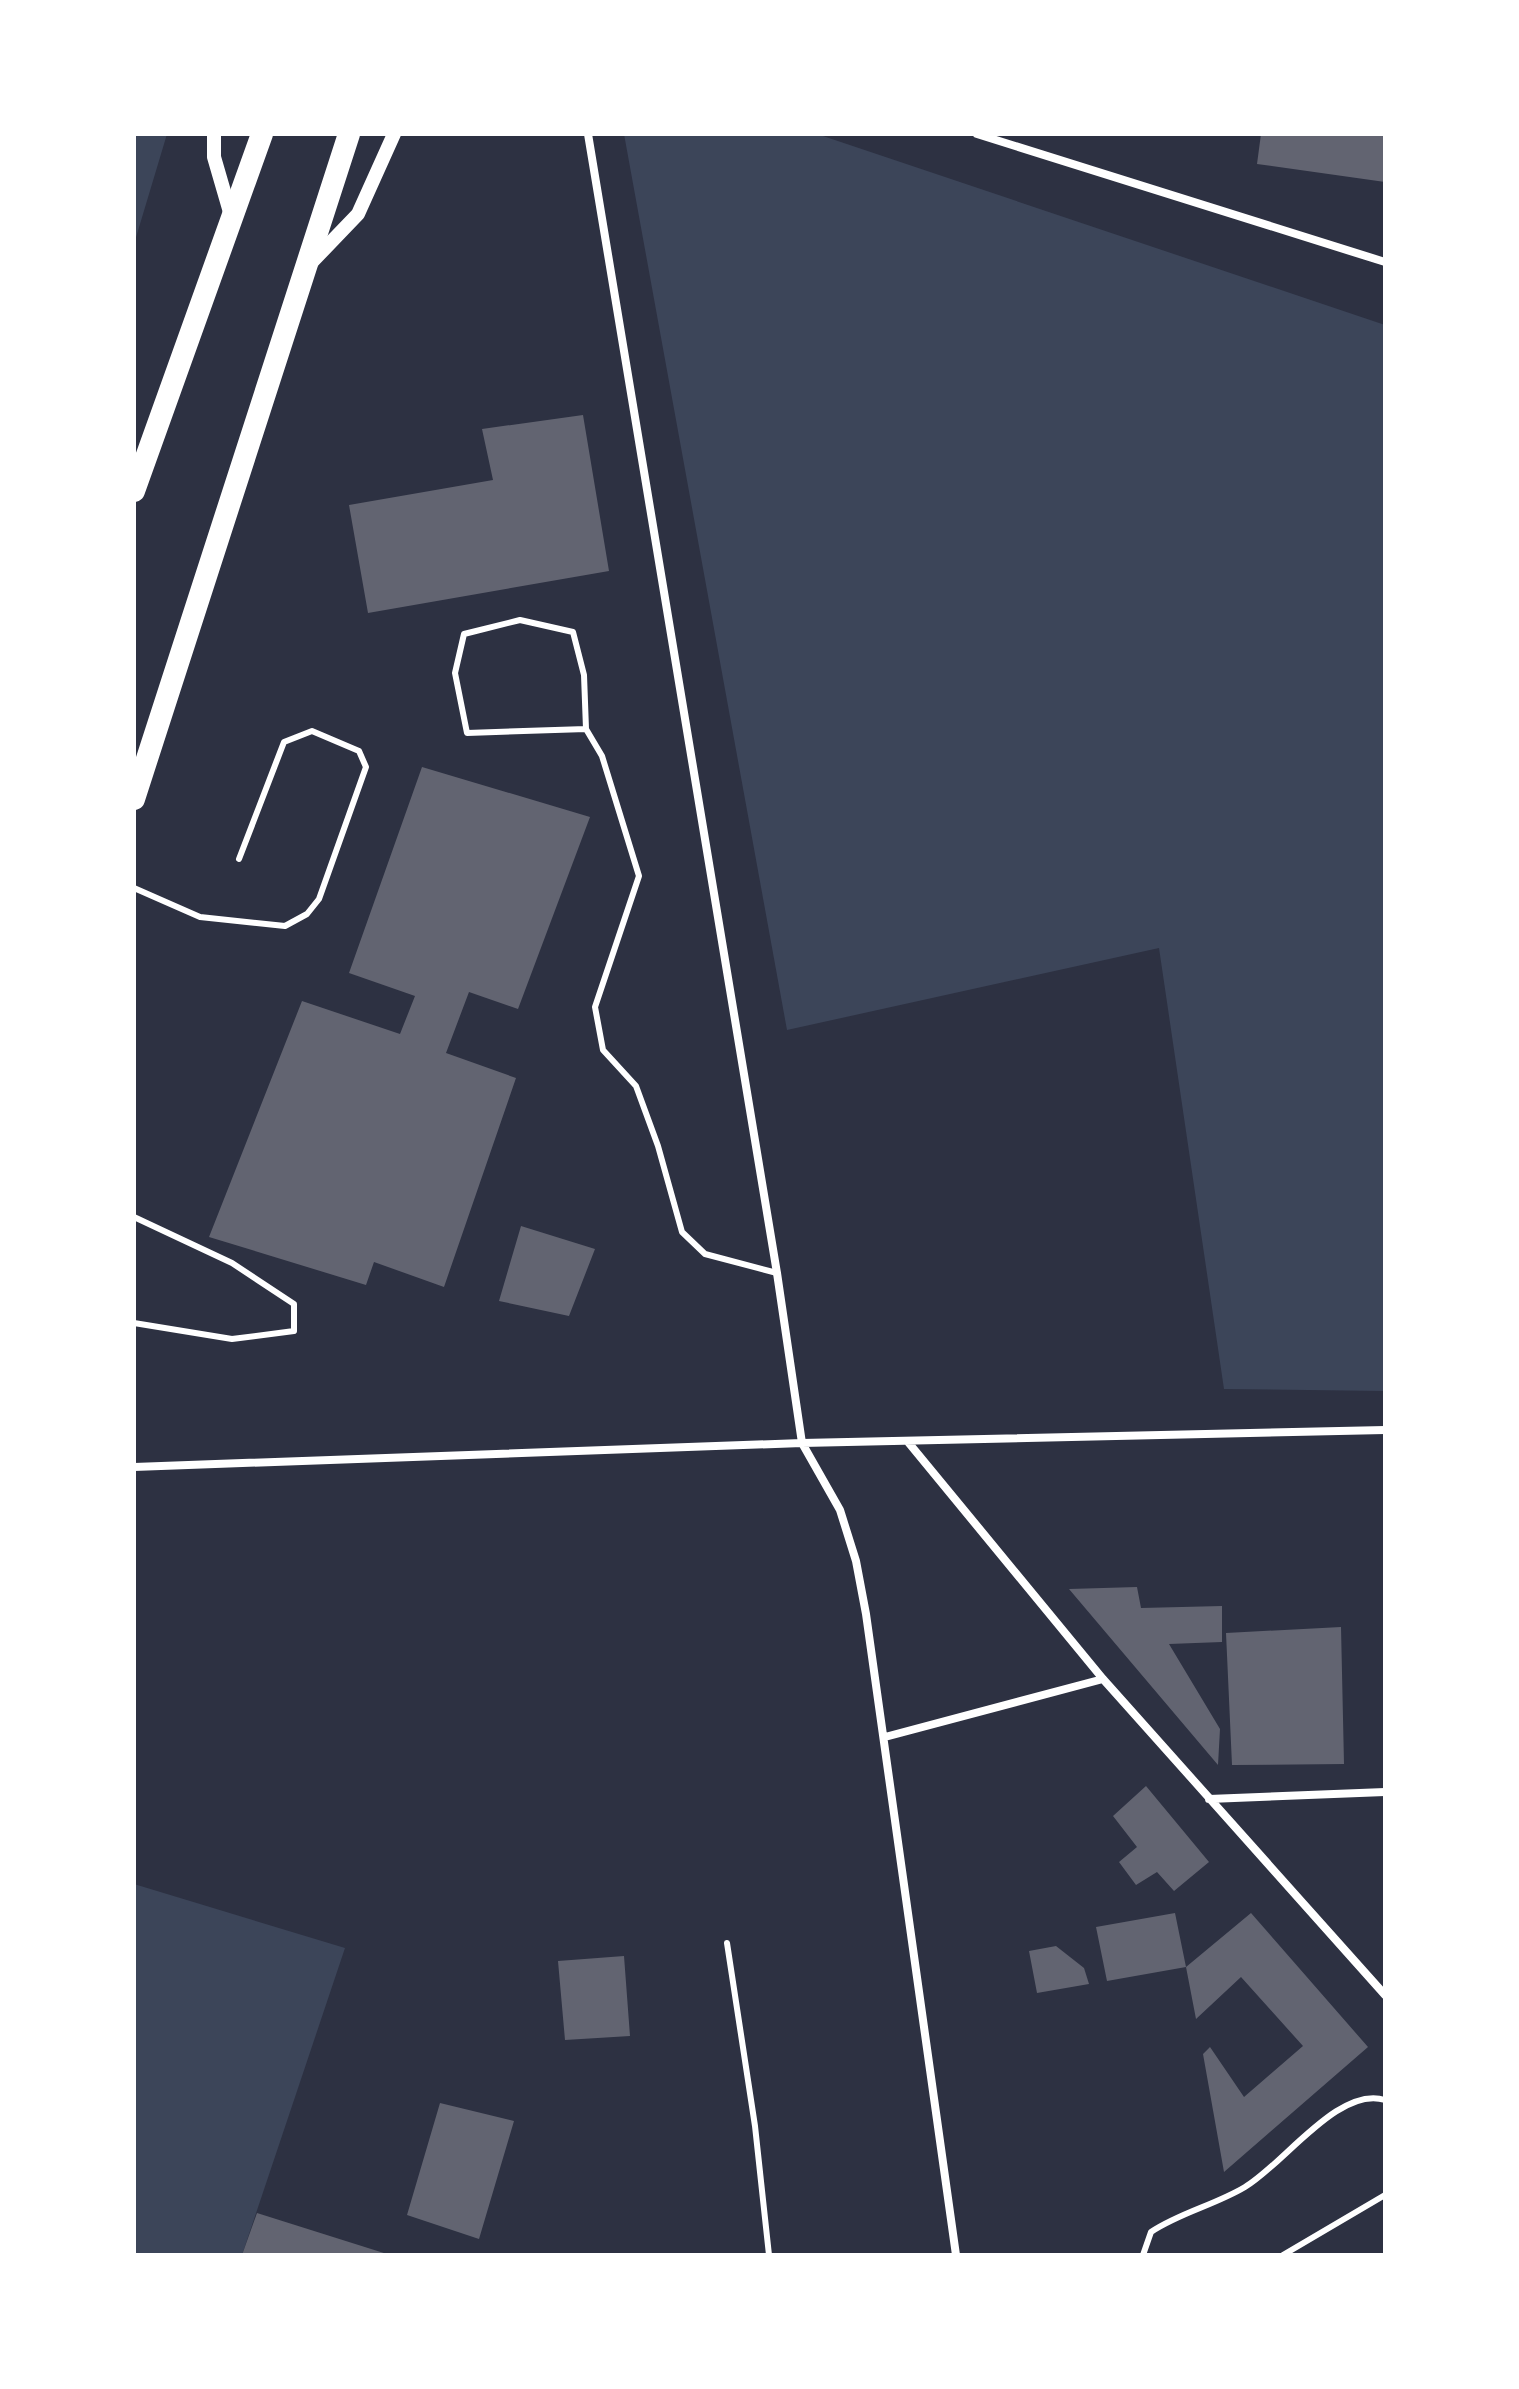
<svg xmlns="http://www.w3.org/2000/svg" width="1519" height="2389" viewBox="0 0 1519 2389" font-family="Literata,serif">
  <rect width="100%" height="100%" fill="#2d3142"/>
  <!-- green -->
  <path fill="#3c4559" d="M134,134H167L134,244Z
    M624,134H817L1385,325V1391L1224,1389L1159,948L787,1030Z
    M134,1884L345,1948L242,2255H134Z"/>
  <!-- building -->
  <path fill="#626471" d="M1261,134H1385V182L1257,164Z
    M583,415L609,571L368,613L349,505L493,480L482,429Z
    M422,767L590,817L518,1009L469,992L446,1053L516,1078L444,1287L374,1262L366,1285L209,1237L302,1001L400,1034L415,996L349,973Z
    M521,1226L595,1249L569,1316L499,1301Z
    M1137,1587L1141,1608L1222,1606V1642L1169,1644L1220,1729L1218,1765L1069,1589Z
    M1341,1627L1344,1764L1232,1765L1226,1633Z
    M1146,1786L1209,1862L1174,1891L1157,1872L1136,1885L1119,1862L1137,1847L1113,1816Z
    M1175,1913L1186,1967L1107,1981L1096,1927Z
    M1251,1913L1368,2047L1224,2172L1203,2054L1210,2047L1244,2097L1303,2046L1241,1977L1196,2019L1186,1967Z
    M1056,1946L1084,1968L1089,1984L1037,1993L1029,1951Z
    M624,1956L630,2036L565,2040L558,1961Z
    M440,2103L514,2121L479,2239L407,2215Z
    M257,2213L387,2254V2255H242Z"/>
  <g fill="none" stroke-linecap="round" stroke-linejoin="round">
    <!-- service -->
    <path stroke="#fff" stroke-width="6" d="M586,729L584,675L573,632L520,620L464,634L455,673L467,733L586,729L602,756L639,876L595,1007L603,1050L636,1086L658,1146L682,1232L705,1254L777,1273
      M134,888L200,917L285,926L307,914L319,899L366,767L359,751L312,731L284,742L239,859
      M134,1217L232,1263L294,1304V1331L232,1339L134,1323
      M727,1943L755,2126L769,2255
      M1143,2255L1151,2232C1179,2213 1215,2205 1245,2187C1283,2165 1339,2085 1385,2100
      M1283,2255L1385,2195"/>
    <!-- minor -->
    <path stroke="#fff" stroke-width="8" d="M588,134L777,1273L802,1443L840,1510L856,1561L866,1614L956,2255
      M977,134L1385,262
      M908,1442L1103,1679L1385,1995
      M134,1467L802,1443L1385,1430
      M885,1737L1103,1679
      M1209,1799L1385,1792"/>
    <!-- tertiary -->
    <path stroke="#fff" stroke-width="14" d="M214,134V157L232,219
      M309,265L358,214L394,134"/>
    <!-- trunk -->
    <path stroke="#fff" stroke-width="22" d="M134,491L262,134
      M134,799L349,134"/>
  </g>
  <!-- border -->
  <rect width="1519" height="2389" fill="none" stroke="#ffffff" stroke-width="272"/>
</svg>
